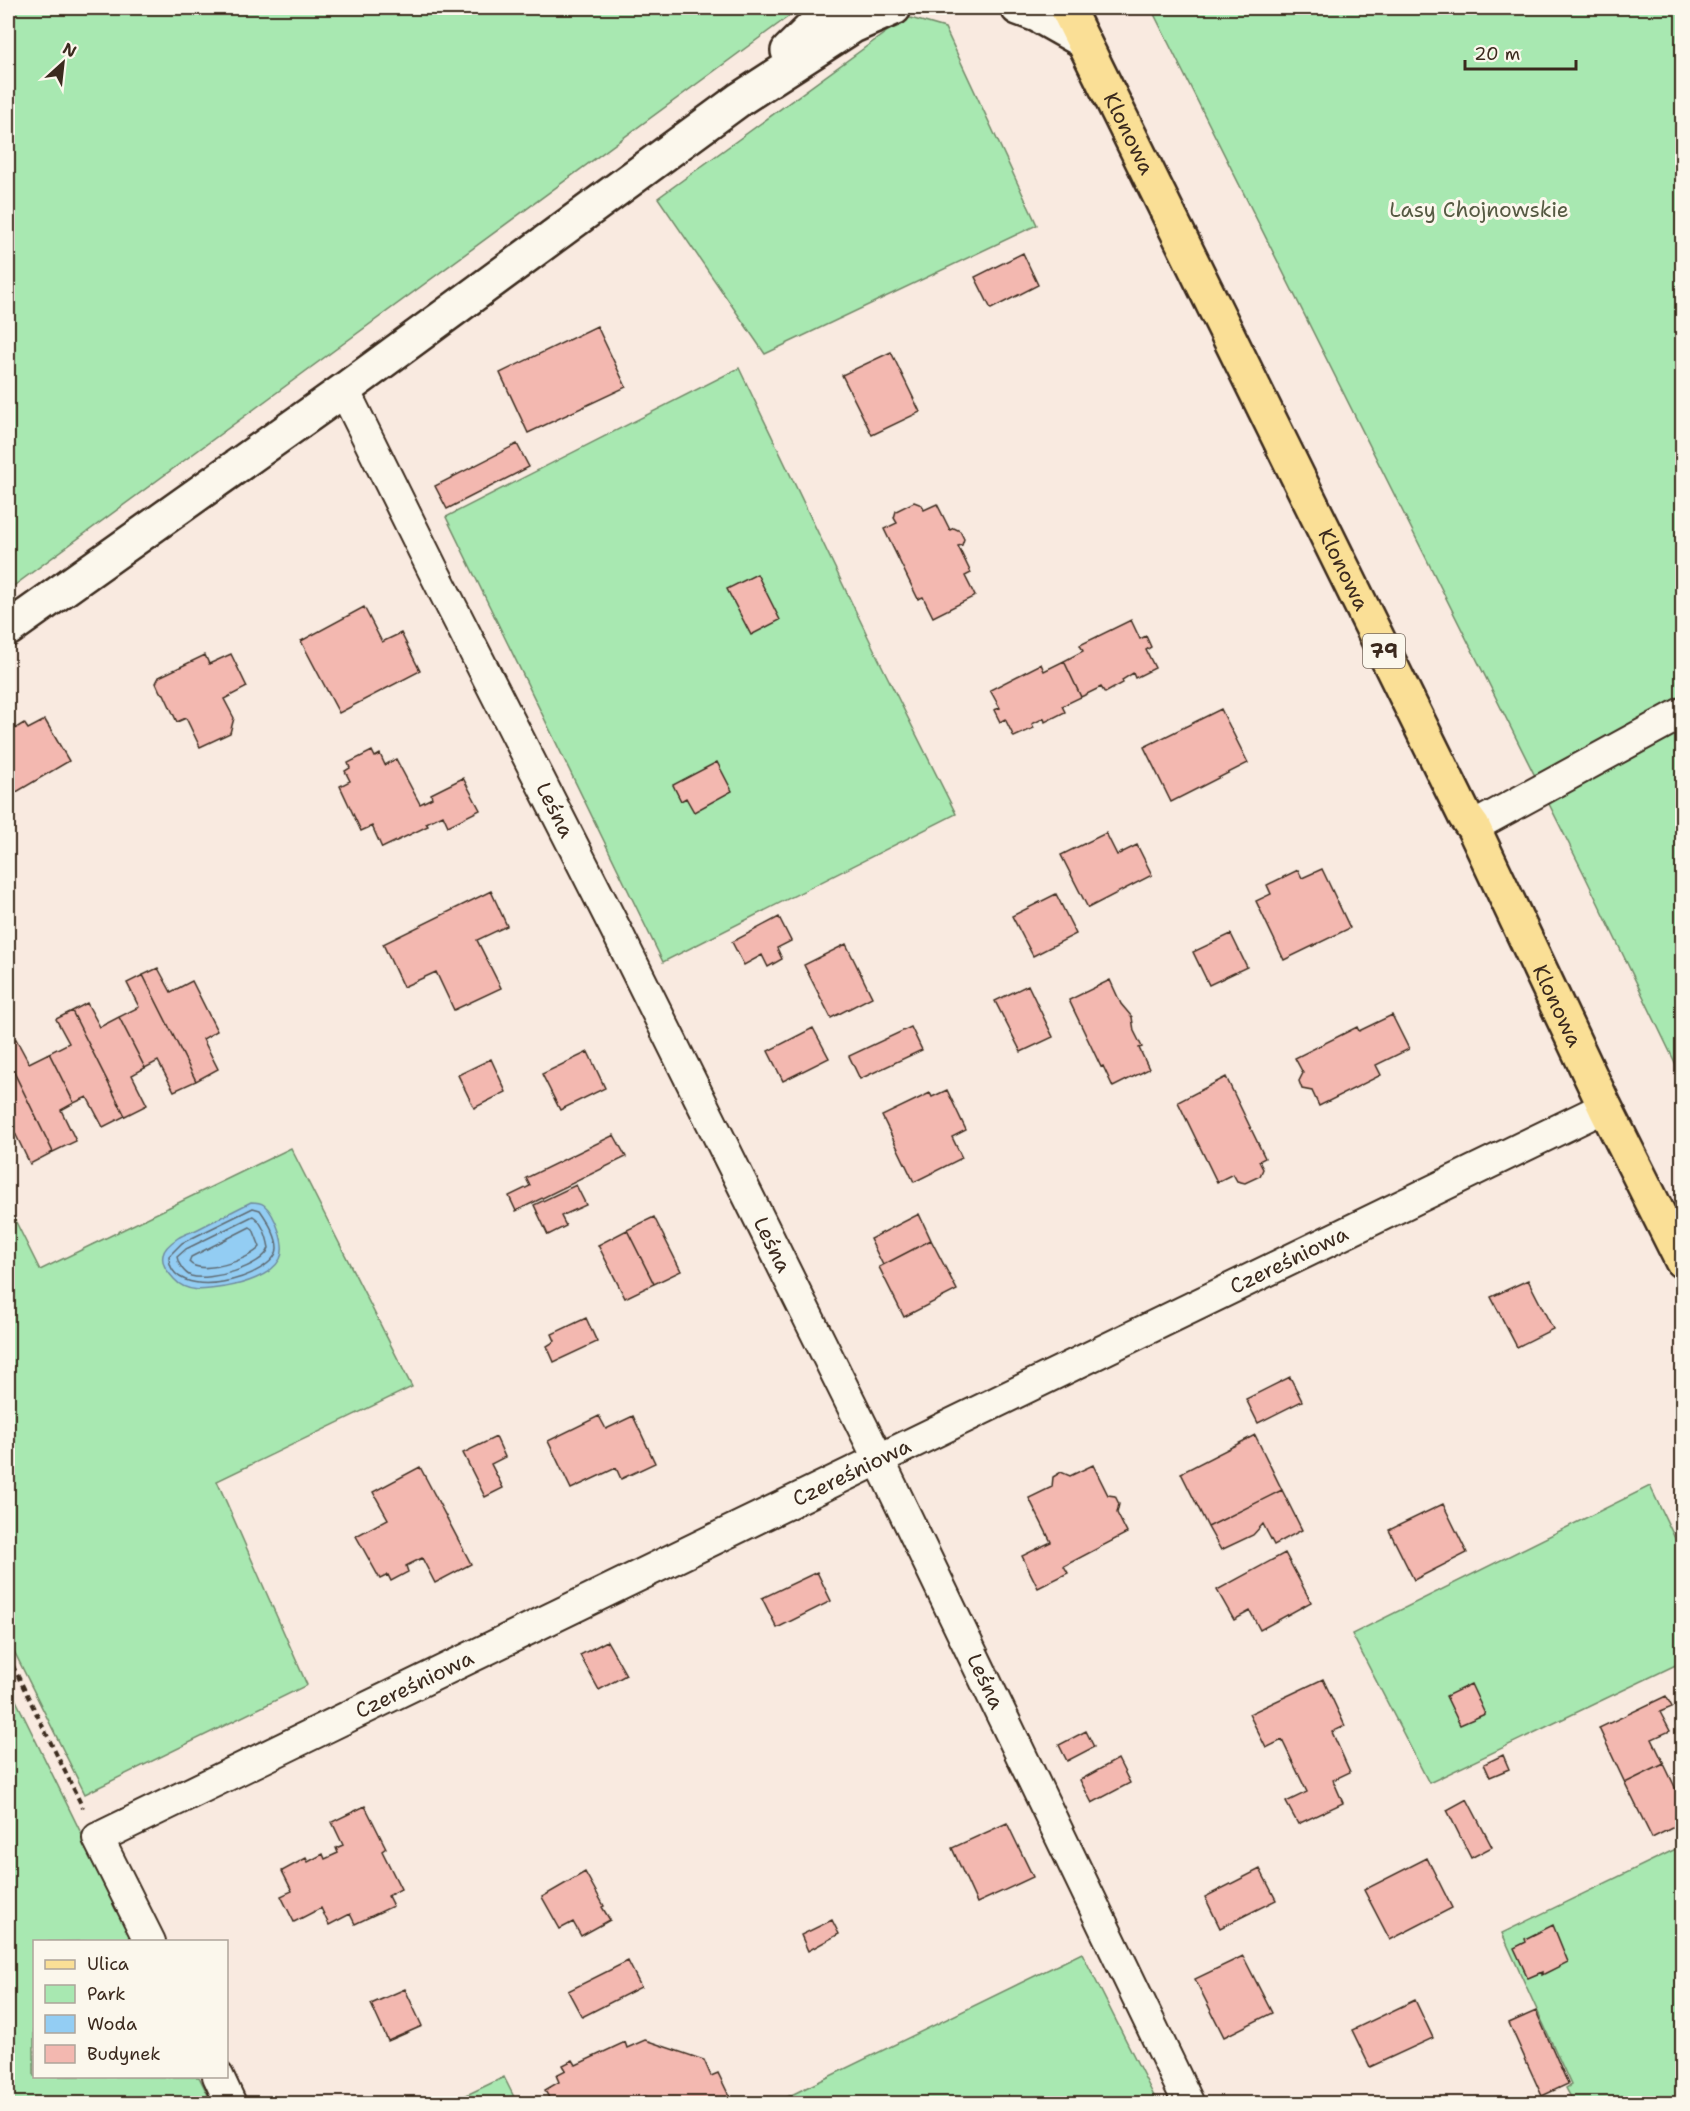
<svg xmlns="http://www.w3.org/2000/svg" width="1690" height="2111" viewBox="0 0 1690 2111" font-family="'Shantell Sans',sans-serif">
  <rect width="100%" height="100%" fill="#f9eae0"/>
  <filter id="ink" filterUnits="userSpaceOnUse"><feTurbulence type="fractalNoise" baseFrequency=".0167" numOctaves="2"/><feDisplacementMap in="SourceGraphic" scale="12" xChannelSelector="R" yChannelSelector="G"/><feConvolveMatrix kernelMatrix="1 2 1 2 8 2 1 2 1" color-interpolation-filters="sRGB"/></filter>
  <g filter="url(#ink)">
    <!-- green -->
    <path fill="#a8e8b1" stroke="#728968" stroke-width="1.5" d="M8,8H800L8,590Z
      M1151,8H1682V1077L1585,876Z
      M907,17L945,28L1037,225L765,354L658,198Z
      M739,368L882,666L956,814L663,962L446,517Z
      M291,1148L412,1387L217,1481L307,1685L85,1794L8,1639V1206L40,1270Z
      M1650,1486L1682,1553V1662L1429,1783L1352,1634Z
      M8,1684L134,1941L34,1942V2076L199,2077L212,2103H8Z
      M1682,1846V2103H1574L1566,2088L1571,2085L1502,1933Z
      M1082,1953L1156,2100L1149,2103H775Z
      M504,2077L517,2103H450Z"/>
    <!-- water -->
    <path fill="#93cdf3" stroke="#708c9e" stroke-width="1.5" d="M251,1202C255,1202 260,1202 264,1205C275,1214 287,1246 280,1259C271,1276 243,1284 225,1287C207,1290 187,1294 174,1279C168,1272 161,1265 163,1255C164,1248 172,1242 178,1238C184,1234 192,1232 198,1229C216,1220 233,1211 251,1202Z"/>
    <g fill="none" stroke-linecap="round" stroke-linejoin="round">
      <!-- shore -->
      <path stroke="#5e6b73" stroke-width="1.5" d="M253,1208L260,1210C267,1220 277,1235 277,1248C276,1278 169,1306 169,1256L182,1243Z
        M253,1216C262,1222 267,1237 269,1248C263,1267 209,1282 191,1276C184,1273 178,1264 177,1257L186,1249Z
        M250,1227L253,1229L260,1247C249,1260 201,1276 189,1262L191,1257Z"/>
    </g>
    <!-- building -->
    <path fill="#f3b8b0" stroke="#3b2a1e" stroke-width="1.5" d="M1023,253L1038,285L991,309L975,277Z
      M597,326L626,387L528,433L500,373Z
      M891,352L920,412L872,435L842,375Z
      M517,444L529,467L447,509L435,486Z
      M914,502L922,505L924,510L937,504L950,530L954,528L960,531L964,539L962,545L958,546L971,573L965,576L975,596L933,617L923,597L918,599L884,529L897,523L894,518L896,511Z
      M757,574L780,620L751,635L727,589Z
      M364,607L382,642L401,633L420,671L339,713L301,641Z
      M1131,620L1140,639L1146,636L1151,647L1146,650L1155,668L1135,678L1133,673L1122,680L1123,683L1105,693L1101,687L1081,697L1064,661L1083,651L1080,645Z
      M231,654L247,687L224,699L234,718L230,733L200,747L186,718L177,722L164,694L160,692L156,683L159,677L205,655L209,664Z
      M1064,661L1081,697L1062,706L1065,712L1045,722L1044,718L1032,724L1034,728L1014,737L1005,719L1000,722L994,710L1000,708L990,690L1041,664L1044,671Z
      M1221,709L1248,763L1171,802L1144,747Z
      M45,720L69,761L8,797V733L24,723L28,729Z
      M372,751L375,757L380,754L385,765L396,759L420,804L432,798L431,794L463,778L480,810L448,826L443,815L426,823L428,826L382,848L372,826L361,831L340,786L350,781L345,771L350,768L348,763Z
      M717,762L732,791L694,812L686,798L681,801L673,785Z
      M1106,833L1117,855L1137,845L1152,875L1088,908L1061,855Z
      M1322,869L1350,928L1284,960L1256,901L1271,894L1267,885L1298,870L1302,878Z
      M491,891L507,926L477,940L501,988L454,1010L436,972L403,987L383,944Z
      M1056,894L1076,934L1033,956L1012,916Z
      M779,917L791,941L777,948L782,959L768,967L762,955L744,965L732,942Z
      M1231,934L1247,967L1209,985L1193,952Z
      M846,944L872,997L831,1018L804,965Z
      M158,968L171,992L192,981L217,1031L203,1039L218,1069L196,1081L143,975Z
      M143,975L196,1081L174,1091L158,1061L145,1068L119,1017L139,1007L127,983Z
      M1110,980L1121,1004L1132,1017L1134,1031L1142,1047L1139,1048L1149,1069L1113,1087L1103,1066L1101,1067L1069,1000Z
      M1028,985L1053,1037L1021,1052L995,1001Z
      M87,1003L100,1027L119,1017L145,1068L132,1075L147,1105L125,1116L72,1011Z
      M72,1011L125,1116L103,1127L87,1097L74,1103L49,1053L69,1043L56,1019Z
      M1392,1015L1409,1049L1376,1065L1381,1075L1319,1106L1312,1091L1302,1089L1299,1081L1303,1073L1295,1058L1357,1027L1359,1031Z
      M911,1027L922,1050L860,1079L849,1056Z
      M813,1028L829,1058L783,1081L768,1051Z
      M16,1039L29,1063L49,1053L74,1103L61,1110L76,1141L53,1152L8,1060V1043Z
      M588,1052L605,1088L560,1110L542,1074Z
      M491,1059L506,1092L474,1108L458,1075Z
      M8,1060L53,1152L30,1164L15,1133L8,1137Z
      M1226,1077L1265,1158L1259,1161L1263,1169L1260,1176L1245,1183L1237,1181L1233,1174L1217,1182L1178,1102Z
      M947,1090L966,1130L952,1137L962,1158L914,1182L882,1116L930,1093L932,1097Z
      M614,1135L626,1157L516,1211L509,1196L530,1186L526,1178Z
      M576,1185L586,1205L561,1216L566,1226L548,1235L534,1205Z
      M919,1214L931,1240L883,1265L870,1239Z
      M654,1217L681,1271L654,1284L627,1230Z
      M627,1230L654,1284L625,1298L598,1245Z
      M931,1240L957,1290L904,1317L879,1267Z
      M1528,1280L1553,1329L1517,1347L1491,1297Z
      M586,1318L597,1342L554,1362L547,1346L555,1341L552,1334Z
      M1290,1377L1302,1401L1258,1423L1246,1399Z
      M599,1416L606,1429L633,1416L655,1463L621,1479L616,1468L571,1489L548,1441Z
      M1255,1435L1282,1490L1208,1527L1181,1473Z
      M496,1437L505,1457L491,1464L503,1488L485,1497L463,1453Z
      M1093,1465L1108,1495L1115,1496L1119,1504L1117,1513L1127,1533L1064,1566L1068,1573L1038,1588L1022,1556L1051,1542L1029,1498L1052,1487L1053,1477L1061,1472L1070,1476Z
      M420,1467L471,1564L435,1583L422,1558L406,1566L408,1572L391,1581L388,1575L380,1579L356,1536L388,1519L373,1492Z
      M1282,1490L1302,1530L1274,1545L1263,1524L1253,1535L1221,1550L1208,1527Z
      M1443,1504L1467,1553L1414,1580L1389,1530Z
      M1285,1553L1311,1602L1260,1630L1250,1611L1234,1620L1217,1590Z
      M817,1572L831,1601L777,1628L762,1598Z
      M607,1641L626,1675L599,1690L580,1655Z
      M1323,1679L1345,1726L1332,1732L1350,1772L1333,1780L1343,1803L1298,1824L1286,1802L1307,1792L1282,1740L1266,1748L1249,1714Z
      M1471,1684L1485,1714L1460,1725L1446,1696Z
      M1666,1696L1672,1707L1660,1712L1670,1731L1652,1739L1664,1764L1625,1783L1599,1728Z
      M1086,1731L1094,1747L1067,1761L1059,1745Z
      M1503,1755L1509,1769L1490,1777L1484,1764Z
      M1118,1759L1130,1783L1092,1803L1080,1780Z
      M1664,1764L1676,1789L1682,1786V1823L1652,1838L1625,1783Z
      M1467,1799L1492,1847L1471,1858L1447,1810Z
      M365,1806L386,1848L382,1851L401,1889L388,1896L393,1906L355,1924L350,1914L329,1925L321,1908L294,1922L281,1896L292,1891L282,1871L306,1858L308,1862L323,1854L325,1859L338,1853L336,1848L343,1845L332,1822Z
      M1007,1823L1033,1877L977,1903L952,1848Z
      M1427,1858L1452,1908L1390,1940L1364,1890Z
      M1260,1869L1276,1900L1220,1928L1205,1897Z
      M585,1872L604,1906L602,1907L610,1920L581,1936L573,1922L560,1929L542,1897Z
      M832,1920L839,1934L808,1951L801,1935Z
      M1553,1925L1568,1962L1542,1975V1972L1528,1978L1514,1948L1526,1942L1525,1939Z
      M1243,1956L1272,2013L1224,2037L1195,1979Z
      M628,1961L641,1987L582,2017L568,1991Z
      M405,1989L422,2026L388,2041L371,2004Z
      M1415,2000L1433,2038L1370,2067L1352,2030Z
      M1536,2011L1568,2084L1542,2096L1509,2023Z
      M645,2040L704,2060L711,2076L718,2073L733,2104H668L645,2096L637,2101L628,2098L616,2104H552L545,2090L559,2082L556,2075L566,2070L563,2065L573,2060L576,2065L625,2042L627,2048Z"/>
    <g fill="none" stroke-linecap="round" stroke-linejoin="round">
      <!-- minor casing -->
      <g stroke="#3b2a1e" stroke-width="34">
        <g id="minor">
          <path id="s1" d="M344,390L435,574L616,930L879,1460L1189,2104"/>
          <path d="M1473,827L1682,713"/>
          <path id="s2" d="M150,1942L98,1838L1605,1107"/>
          <path d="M218,2076L231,2104"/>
        </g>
      </g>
      <!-- secondary casing -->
      <g stroke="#3b2a1e" stroke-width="38">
        <path id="secondary" d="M1018,8L1037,15L1083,41
          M788,51L832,8
          M8,629L344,390L740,99L853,26L894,8"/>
      </g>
      <!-- primary casing -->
      <g stroke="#3b2a1e" stroke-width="38">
        <g id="primary">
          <path id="s3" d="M1067,8L1465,816L1473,827L1605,1107L1682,1261"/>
        </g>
      </g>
      <!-- path -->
      <path stroke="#3b2a1e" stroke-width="4" stroke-dasharray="6 4.5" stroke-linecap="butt" d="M8,1656L83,1808"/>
      <!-- minor -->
      <use href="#minor" stroke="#fbf7ec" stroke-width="30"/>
      <!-- secondary -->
      <use href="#secondary" stroke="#fbf7ec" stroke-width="33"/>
      <!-- primary -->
      <use href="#primary" stroke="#fadf96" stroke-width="33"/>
    </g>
  </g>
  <g text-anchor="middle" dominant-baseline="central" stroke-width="6" stroke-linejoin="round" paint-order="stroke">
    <!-- shield labels -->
    <rect fill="#fbf7ec" stroke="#75685c" stroke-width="1.5" x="1363" y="634" width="42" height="34" rx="4.5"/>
    <g font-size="20" font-weight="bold" fill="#3b2a1e">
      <text x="1384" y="651">79</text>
    </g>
    <!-- street labels -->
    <g font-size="21" fill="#3b2a1e" stroke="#fbf7ec">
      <text stroke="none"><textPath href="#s3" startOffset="140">Klonowa</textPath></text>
      <text stroke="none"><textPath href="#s3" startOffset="626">Klonowa</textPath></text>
      <text stroke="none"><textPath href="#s1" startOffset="470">Leśna</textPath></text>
      <text stroke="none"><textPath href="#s3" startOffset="1112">Klonowa</textPath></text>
      <text stroke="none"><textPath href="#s1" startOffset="956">Leśna</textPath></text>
      <text stroke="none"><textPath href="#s2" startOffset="1440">Czereśniowa</textPath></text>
      <text stroke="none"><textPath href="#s2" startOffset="954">Czereśniowa</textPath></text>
      <text stroke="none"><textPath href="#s1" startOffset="1442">Leśna</textPath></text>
      <text stroke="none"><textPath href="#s2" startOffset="468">Czereśniowa</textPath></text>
    </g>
    <!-- park labels -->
    <g font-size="21" fill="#565a43" stroke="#fbf7ec">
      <text x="1479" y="210">Lasy Chojnowskie</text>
    </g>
  </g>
  <!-- margin -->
  <rect width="1690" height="2111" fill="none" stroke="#fbf7ec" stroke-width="30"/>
  <rect x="15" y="15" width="1660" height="2081" fill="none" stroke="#3b2a1e" stroke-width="2" filter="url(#ink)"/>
  <!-- legend -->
  <rect x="33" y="1940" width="195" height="138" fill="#fbf7ec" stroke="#aea59a" stroke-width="1.5"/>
  <rect x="45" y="1960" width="30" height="9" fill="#fadf96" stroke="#aea59a" stroke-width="1.5"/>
  <text x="87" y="1970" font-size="18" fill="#3b2a1e">Ulica</text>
  <rect x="45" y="1985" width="30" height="18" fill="#a8e8b1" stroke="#aea59a" stroke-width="1.5"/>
  <text x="87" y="2000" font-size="18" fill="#3b2a1e">Park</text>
  <rect x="45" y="2015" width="30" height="18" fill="#93cdf3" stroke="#aea59a" stroke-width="1.5"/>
  <text x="87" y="2030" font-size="18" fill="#3b2a1e">Woda</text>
  <rect x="45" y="2045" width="30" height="18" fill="#f3b8b0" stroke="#aea59a" stroke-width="1.5"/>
  <text x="87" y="2060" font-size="18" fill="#3b2a1e">Budynek</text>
  <!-- north arrow -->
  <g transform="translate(63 63) rotate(27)" stroke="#fbf7ec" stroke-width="4.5" paint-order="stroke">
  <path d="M0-4.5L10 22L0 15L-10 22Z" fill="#3b2a1e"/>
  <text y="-9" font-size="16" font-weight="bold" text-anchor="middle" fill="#3b2a1e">N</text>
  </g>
  <!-- scale -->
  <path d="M1465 60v9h111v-9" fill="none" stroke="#3b2a1e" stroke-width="3"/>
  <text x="1474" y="60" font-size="18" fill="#3b2a1e" stroke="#fbf7ec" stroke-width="4.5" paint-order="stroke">20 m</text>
</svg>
